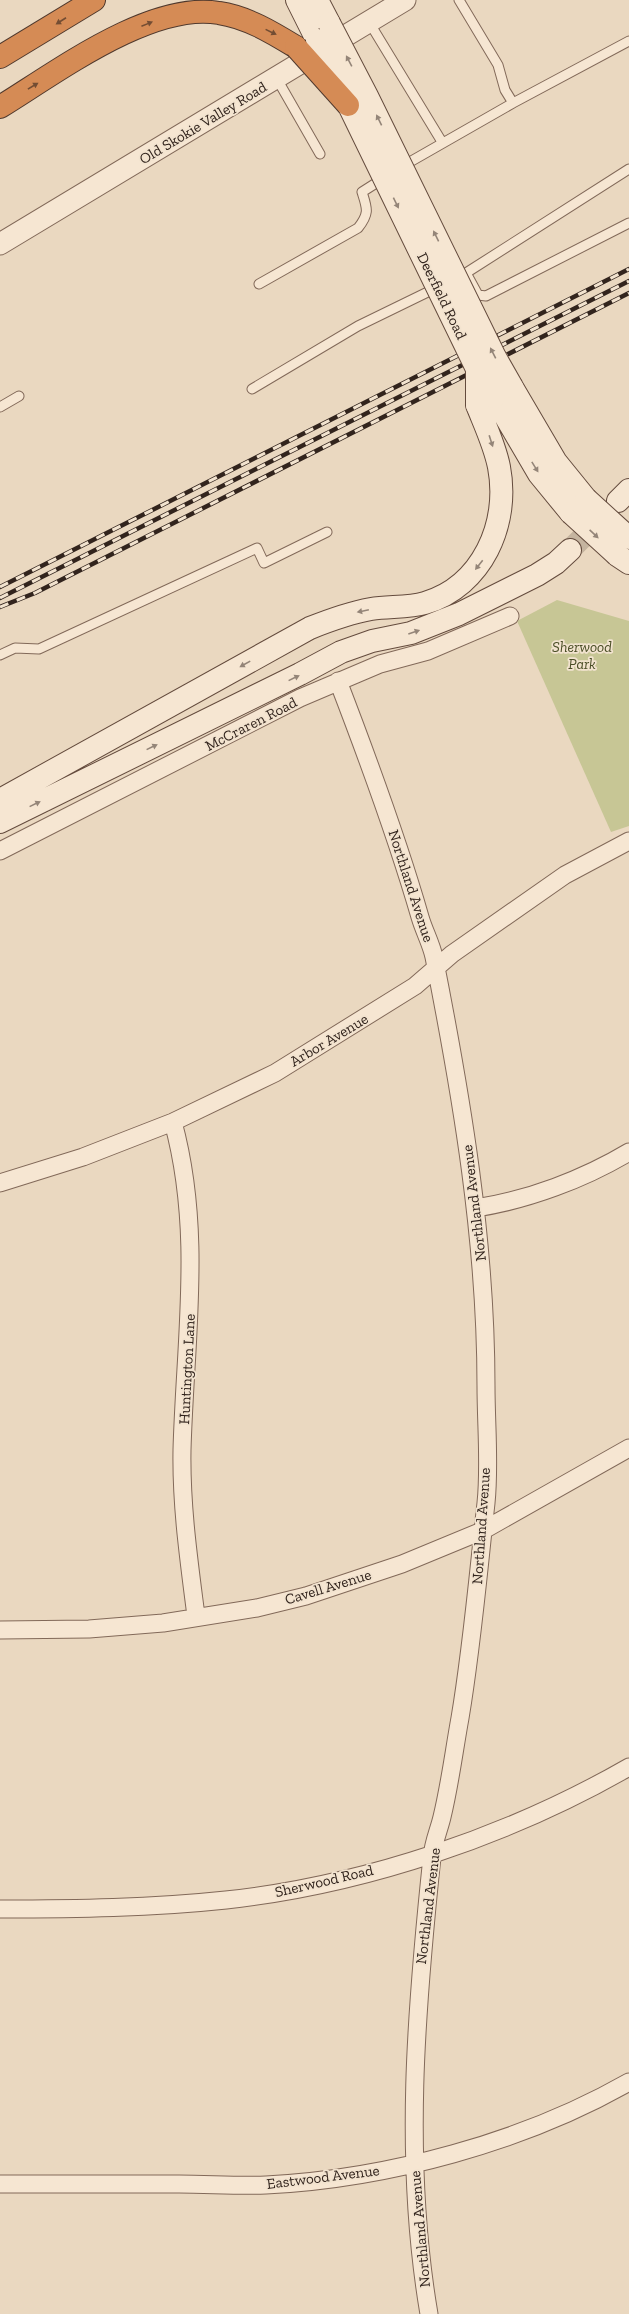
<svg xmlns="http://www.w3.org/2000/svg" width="629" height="2314" viewBox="0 0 629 2314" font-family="'Zilla Slab',serif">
  <rect width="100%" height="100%" fill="#ead8c0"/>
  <!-- green -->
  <path fill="#c7c695" d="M557,600L629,621V826L611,832L517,621Z"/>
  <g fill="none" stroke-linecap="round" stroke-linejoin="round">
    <!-- secondary-tunnel -->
    <path stroke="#c5b49f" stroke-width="22" stroke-dasharray="22 11" stroke-linecap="butt" d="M570,550L603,517"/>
    <!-- service casing -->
    <g stroke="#826959" stroke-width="11">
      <path id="service" d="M459,0L498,65L505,90L513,103L629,41
        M369,22L442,142
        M277,79L320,154
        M401,167L513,103
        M629,169L466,273L478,295L486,296L629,223
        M259,284L358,228C370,213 367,208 362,192L384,178
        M252,389L358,326L438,287
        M0,407L19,396
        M0,655L15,648L39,649L257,548L264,563L327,532"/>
    </g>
    <!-- minor casing -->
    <g stroke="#826959" stroke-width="19">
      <path id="minor" d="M338,681C368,759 397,837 420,917C424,931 431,943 434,957C462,1099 486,1241 486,1386C486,1425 490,1465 486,1503C478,1575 472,1647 460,1718C454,1751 450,1784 442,1817C439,1830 433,1843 432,1857C416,2009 403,2162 429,2314
        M0,851L300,698L380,664L428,651L510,616
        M173,1122C203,1232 185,1339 182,1450C181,1506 189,1561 196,1616
        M0,1183L83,1157L173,1122L275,1073L415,986L452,954L565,875L629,841
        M476,1208C528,1200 584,1179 629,1152
        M0,1630L89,1629L163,1623L257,1608L306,1596L402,1564L482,1531L629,1448
        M0,1909C76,1909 151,1908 226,1900C364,1885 509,1836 629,1767
        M0,2184C60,2184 119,2184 179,2184C208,2184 237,2186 266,2185C387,2179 524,2142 629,2082"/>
    </g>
    <!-- tertiary casing -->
    <g stroke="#826959" stroke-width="23">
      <path id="tertiary" d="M0,244L405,0"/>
    </g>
    <!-- secondary casing -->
    <g stroke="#644b3d" stroke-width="24">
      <path id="secondary" d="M297,0L317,40
        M317,0L329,23
        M512,387L556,462L586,499
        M494,397L539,474L571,513
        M618,501L629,490
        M617,555L629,563
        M0,800L310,628C330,620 349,613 371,609C388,606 408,608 425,603C482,586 510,524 499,467C495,446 485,425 477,405
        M0,822L300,674L341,652L372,641L411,633L459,614L537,575L556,563L570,550"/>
    </g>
    <!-- motorway casing -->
    <g stroke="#50392d" stroke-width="24">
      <path id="motorway" d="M0,57L94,0
        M0,107C57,72 151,1 219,13C247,17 273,33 296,47"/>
    </g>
    <!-- service -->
    <use href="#service" stroke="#f6e6d2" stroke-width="9"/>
    <!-- minor -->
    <use href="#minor" stroke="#f6e6d2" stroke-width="17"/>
    <!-- tertiary -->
    <use href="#tertiary" stroke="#f6e6d2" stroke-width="21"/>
    <!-- secondary -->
    <use href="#secondary" stroke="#f6e6d2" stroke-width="22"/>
    <!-- motorway -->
    <use href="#motorway" stroke="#d58b55" stroke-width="22"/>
    <!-- rail casing -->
    <g stroke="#32241d" stroke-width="4.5">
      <path id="rail" d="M0,587L629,269
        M0,598L629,281
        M0,607L35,593L629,293"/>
    </g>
    <!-- rail -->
    <use href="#rail" stroke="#f2e3cf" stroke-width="3" stroke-dasharray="9" stroke-linecap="butt"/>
    <!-- secondary-bridge casing -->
    <g stroke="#644b3d" stroke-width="24" stroke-linecap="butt">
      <path id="secondary-bridge" d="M329,23L367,96L495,357L512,387
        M317,40L476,367L494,397
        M477,370V405
        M586,499L629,538
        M571,513L617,555"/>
    </g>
    <!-- motorway-bridge casing -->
    <g stroke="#50392d" stroke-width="24" stroke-linecap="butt">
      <path id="motorway-bridge" d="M296,47L348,105"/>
    </g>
    <!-- secondary-bridge -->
    <use href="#secondary-bridge" stroke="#f6e6d2" stroke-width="22"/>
    <!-- motorway-bridge -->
    <use href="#motorway-bridge" stroke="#d58b55" stroke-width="22"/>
  </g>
  <!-- one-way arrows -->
  <defs><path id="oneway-solid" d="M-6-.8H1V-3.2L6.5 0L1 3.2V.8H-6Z"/></defs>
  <g fill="#734d33">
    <use href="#oneway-solid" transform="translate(61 21) rotate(147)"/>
    <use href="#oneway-solid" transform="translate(147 24) rotate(-22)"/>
    <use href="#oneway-solid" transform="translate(271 32) rotate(26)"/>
    <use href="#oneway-solid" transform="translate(33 86) rotate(-31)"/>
  </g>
  <g fill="#948578">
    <use href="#oneway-solid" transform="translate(349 61) rotate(-118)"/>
    <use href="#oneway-solid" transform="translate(379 120) rotate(-116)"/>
    <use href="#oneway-solid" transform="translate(396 203) rotate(64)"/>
    <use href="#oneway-solid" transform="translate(436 236) rotate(-116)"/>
    <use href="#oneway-solid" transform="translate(493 353) rotate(-117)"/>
    <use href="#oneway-solid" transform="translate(491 441) rotate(72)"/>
    <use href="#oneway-solid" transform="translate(535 467) rotate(58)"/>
    <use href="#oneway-solid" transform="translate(594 534) rotate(43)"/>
    <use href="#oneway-solid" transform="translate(479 565) rotate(128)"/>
    <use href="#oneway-solid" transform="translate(363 611) rotate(168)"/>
    <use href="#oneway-solid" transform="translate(414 632) rotate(-19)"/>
    <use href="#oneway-solid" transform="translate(245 664) rotate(151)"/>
    <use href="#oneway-solid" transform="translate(294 678) rotate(-26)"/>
    <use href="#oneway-solid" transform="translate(152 747) rotate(-26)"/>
    <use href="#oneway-solid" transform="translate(35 804) rotate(-26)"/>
  </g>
  <g text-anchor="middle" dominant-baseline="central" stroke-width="3.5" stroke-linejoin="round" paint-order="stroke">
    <!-- street labels -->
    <g font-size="15" fill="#32241d" stroke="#f2e3cf">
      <text transform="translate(203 123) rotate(-31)">Old Skokie Valley Road</text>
      <text transform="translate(442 296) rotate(64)">Deerfield Road</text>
      <text transform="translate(251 724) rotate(-27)">McCraren Road</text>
      <text transform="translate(411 886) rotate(72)">Northland Avenue</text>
      <text transform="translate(329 1040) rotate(-31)">Arbor Avenue</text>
      <text transform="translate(474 1203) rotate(-97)">Northland Avenue</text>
      <text transform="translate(187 1369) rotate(-87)">Huntington Lane</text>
      <text transform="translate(481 1526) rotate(-86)">Northland Avenue</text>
      <text transform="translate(328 1587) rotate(-17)">Cavell Avenue</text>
      <text transform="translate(324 1881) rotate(-13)">Sherwood Road</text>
      <text transform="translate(428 1906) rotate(-83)">Northland Avenue</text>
      <text transform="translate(323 2177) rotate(-7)">Eastwood Avenue</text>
      <text transform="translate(420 2229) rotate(-95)">Northland Avenue</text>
    </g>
    <!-- park labels -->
    <g font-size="15" font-style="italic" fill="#494d25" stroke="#f2e3cf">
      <text x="582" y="647">Sherwood<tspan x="582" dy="17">Park</tspan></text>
    </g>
  </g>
</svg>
